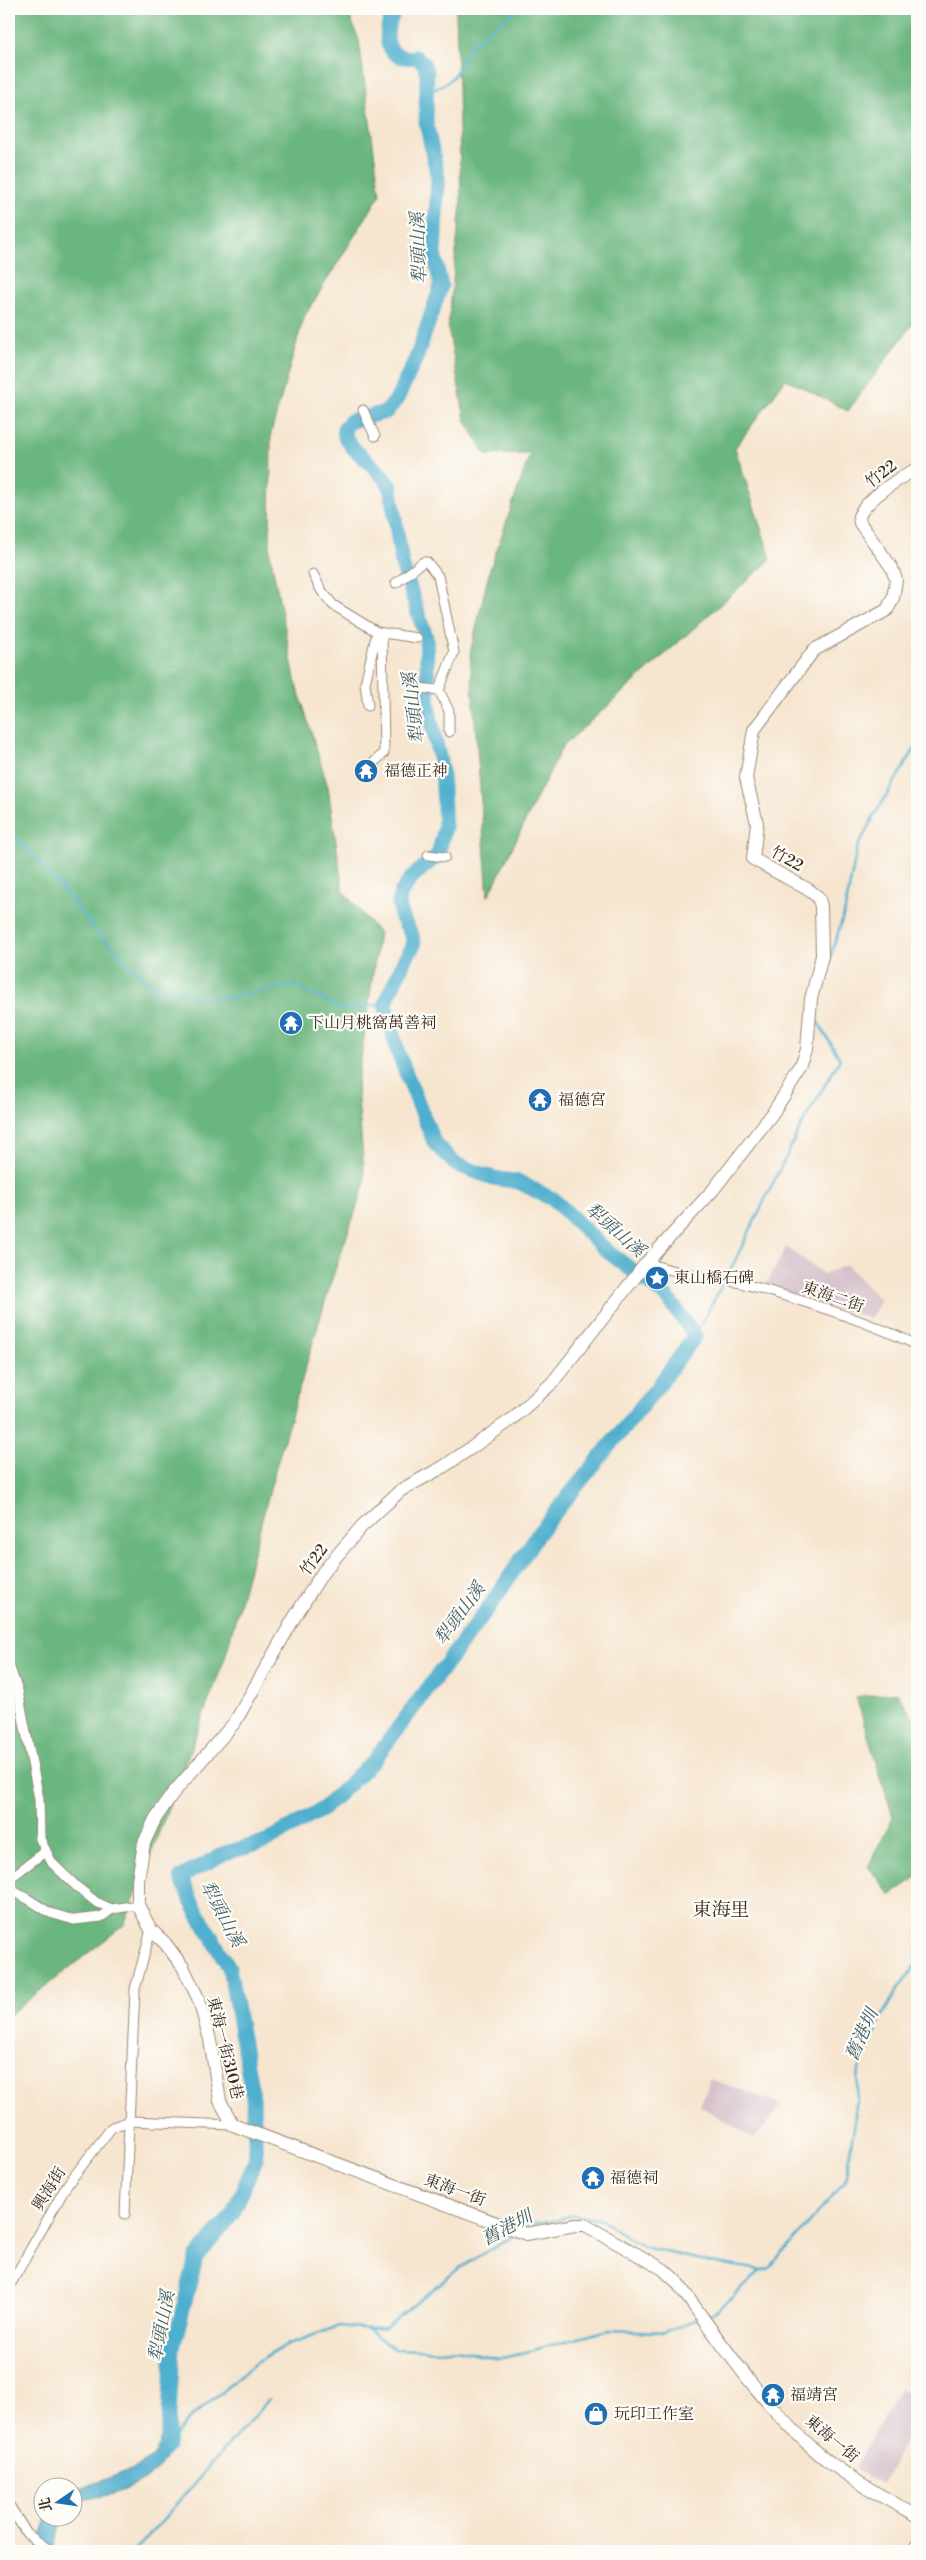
<svg xmlns="http://www.w3.org/2000/svg" width="926" height="2560" viewBox="0 0 926 2560" font-family="'Libre Bodoni','Noto Serif TC',serif">
  <rect width="100%" height="100%" fill="#fdfcf7"/>
  <filter id="ink" filterUnits="userSpaceOnUse"><feTurbulence type="fractalNoise" baseFrequency=".02" numOctaves="2"/><feDisplacementMap in="SourceGraphic" scale="10" xChannelSelector="R" yChannelSelector="G"/><feConvolveMatrix kernelMatrix="1 2 1 2 8 2 1 2 1" color-interpolation-filters="sRGB"/></filter>
  <filter id="wash" filterUnits="userSpaceOnUse"><feTurbulence type="fractalNoise" baseFrequency=".0096" numOctaves="4" result="noise"/><feDisplacementMap in="SourceGraphic" scale="20" xChannelSelector="R" yChannelSelector="G"/><feGaussianBlur stdDeviation="1.12" result="paint"/><feColorMatrix in="noise" values="0 0 0 0 0 0 0 0 0 0 0 0 0 0 0 0 0 1.4 0 .05"/><feComposite in="paint" operator="in"/></filter>
  <g filter="url(#wash)">
    <rect width="100%" height="100%" fill="#f6e5cf"/>
    <!-- industrial -->
    <path fill="#d2bdc7" d="M786,1247L823,1274L847,1265L881,1301L870,1318L765,1288Z
      M711,2079L782,2105L754,2139L700,2106Z
      M900,2388L917,2400V2418L882,2484L854,2469Z"/>
    <!-- forest -->
    <path fill="#6ab67f" stroke="#52704e" d="M9,9H347L359,40L380,195L304,317L271,433L270,553L295,679L328,787L343,891L379,933L357,1086L365,1183L331,1282L278,1460L225,1658L124,1925L9,2015Z
      M453,9H917V318L848,411L786,379L735,448L771,559L562,747L488,897L470,653L490,569L530,454L486,455L465,420L448,327L461,204L456,13Z
      M897,1692L917,1723V1877L891,1895L868,1867L893,1817L856,1697Z"/>
    <!-- water -->
    <path fill="#4fafce" stroke="#456c76" d="M170,2432L175,2434C170,2467 142,2486 112,2494C99,2498 81,2496 73,2509V2491C92,2484 147,2467 158,2450C160,2447 159,2442 160,2439Z
      M47,2518H67L60,2527L52,2551H36Z"/>
    <g fill="none" stroke-linecap="round" stroke-linejoin="round">
      <!-- stream -->
      <path stroke="#4fafce" stroke-width="2.5" d="M427,92C464,79 451,70 471,46C483,32 503,20 518,9
        M9,831L49,872L92,926L134,970L155,987L206,998H226L293,985L342,1009L385,1004
        M816,1004L845,910L857,848L875,814L917,745
        M727,1277L800,1128L840,1059L815,1017
        M695,1336L724,1281
        M526,2228L534,2224L574,2215L601,2220L643,2247L710,2262L761,2270L770,2267L845,2182L854,2127L859,2070L881,2018L897,1990L917,1963
        M707,2315L717,2311L761,2270
        M367,2329L394,2349L440,2351L457,2349L499,2359L609,2330L664,2332L697,2319
        M173,2438L183,2425L254,2364L286,2345L339,2326L372,2329L385,2328L458,2269L515,2235
        M135,2551L269,2399"/>
      <!-- river -->
      <path stroke="#4fafce" stroke-width="15" d="M163,2452L167,2447L173,2348L196,2258L232,2215L256,2159L253,2098L229,1967L193,1905L181,1877L225,1853L265,1842L323,1809L374,1760L492,1603L540,1531L659,1385L695,1336L668,1298L607,1251L554,1200L519,1182L493,1178L455,1164L434,1142L398,1053L385,1004L404,961L414,945L412,935L401,916L399,903L401,893L412,877L438,855L445,827L442,771L429,710L426,637L402,564L390,485L375,468L354,449L345,437L344,428L351,421L386,412L397,399L417,356L441,286L434,253L438,178L426,122L427,73L423,62L415,57C382,62 382,30 396,9"/>
    </g>
  </g>
  <g filter="url(#ink)">
    <g fill="none" stroke-linecap="round" stroke-linejoin="round">
      <!-- street casing -->
      <g stroke="#988876" stroke-width="11">
        <path id="street" d="M363,410L375,436
          M313,574L321,590L333,605L377,632L417,638
          M396,583L423,562H427L438,576L454,652L439,690
          M417,688L439,690L449,711V732
          M368,706L365,683L377,632
          M370,770L372,764L384,753L382,633
          M428,855L445,857
          M647,1262C679,1276 714,1275 748,1285C801,1300 867,1321 917,1345
          M9,1665L18,1691L39,1799L40,1839L52,1863L76,1886L96,1902L112,1909
          M9,1879L46,1851
          M9,1892L13,1891L28,1899L50,1913L74,1920L101,1917L112,1909L138,1905
          M125,2214L135,1989L151,1930
          M9,2287L67,2185L112,2127L130,2121L233,2125
          M9,2505L27,2534L51,2551"/>
      </g>
      <!-- secondary casing -->
      <g stroke="#988876" stroke-width="14">
        <path id="secondary" d="M917,469C900,477 867,499 859,516L860,523L892,568L896,580L893,598L887,610L814,650L754,730L746,778L757,823L753,859L809,890L818,897L821,906L822,956L811,999L807,1049L801,1069L772,1114L713,1190L647,1262L552,1383L512,1419L474,1446L443,1467L401,1490L362,1526L323,1572L294,1618L235,1722L173,1793L155,1819L144,1843L138,1880V1905L151,1930L165,1943L183,1967L199,2000L210,2040L220,2101L233,2125L526,2234L575,2225H585L663,2269L676,2281C720,2341 761,2404 818,2453C848,2478 883,2497 917,2516
          M914,2551L917,2545"/>
      </g>
      <!-- street -->
      <use href="#street" stroke="#fff" stroke-width="9"/>
      <!-- secondary -->
      <use href="#secondary" stroke="#fff" stroke-width="12"/>
    </g>
  </g>
  <!-- icons -->
  <defs>
    <g id="temple-disc" transform="scale(1.25)"><circle r="9.5" fill="#1f6fb2" stroke="#fdfcf7"/><path d="M0-6L5-2H3V0L6.5 2.5H4V6H1.5V3h-3V6H-4V2.5H-6.5L-3 0V-2H-5Z" fill="#fff"/></g>
    <g id="sight-disc" transform="scale(1.25)"><circle r="9.5" fill="#1f6fb2" stroke="#fdfcf7"/><path d="M0-6L1.8-2.2L6-1.7L2.9 1.2L3.7 5.4L0 3.3L-3.7 5.4L-2.9 1.2L-6-1.7L-1.8-2.2Z" fill="#fff"/></g>
    <g id="shop-disc" transform="scale(1.25)"><circle r="9.5" fill="#1f6fb2" stroke="#fdfcf7"/><path d="M-5-2.5h2.3a2.7 3.5 0 0 1 5.4 0H5L5.5 6h-11ZM-1.5-2.5h3a1.5 2.3 0 0 0-3 0Z" fill="#fff"/></g>
  </defs>
  <g fill-rule="evenodd">
    <use href="#temple-disc" x="366" y="771"/>
    <use href="#temple-disc" x="291" y="1023"/>
    <use href="#temple-disc" x="540" y="1100"/>
    <use href="#sight-disc" x="657" y="1278"/>
    <use href="#temple-disc" x="593" y="2178"/>
    <use href="#temple-disc" x="773" y="2395"/>
    <use href="#shop-disc" x="596" y="2414"/>
  </g>
  <g text-anchor="middle" dominant-baseline="central" stroke-width="4.5" stroke-linejoin="round" paint-order="stroke">
    <!-- street labels -->
    <g font-size="16" fill="#3b2a1e" stroke="#fdfcf7">
      <text transform="translate(881 474) rotate(-37)">竹22</text>
      <text transform="translate(787 859) rotate(29)">竹22</text>
      <text transform="translate(833 1297) rotate(19)">東海二街</text>
      <text transform="translate(314 1560) rotate(-53)">竹22</text>
      <text transform="translate(225 2048) rotate(76)">東海一街310巷</text>
      <text transform="translate(49 2189) rotate(-58)">興海街</text>
      <text transform="translate(455 2190) rotate(20)">東海一街</text>
      <text transform="translate(832 2439) rotate(40)">東海一街</text>
    </g>
    <!-- poi labels -->
    <g font-size="16" fill="#3b2a1e" stroke="#fdfcf7" text-anchor="start">
      <text x="384" y="771">福德正神</text>
      <text x="308" y="1023">下山月桃窩萬善祠</text>
      <text x="558" y="1100">福德宮</text>
      <text x="674" y="1278">東山橋石碑</text>
      <text x="610" y="2178">福德祠</text>
      <text x="790" y="2395">福靖宮</text>
      <text x="614" y="2414">玩印工作室</text>
    </g>
    <!-- water labels -->
    <g font-size="18" font-style="italic" fill="#435f64" stroke="#fdfcf7">
      <text transform="translate(419 248) rotate(-92)">犁頭山溪</text>
      <text transform="translate(414 708) rotate(-97)">犁頭山溪</text>
      <text transform="translate(615 1230) rotate(41)">犁頭山溪</text>
      <text transform="translate(460 1614) rotate(-54)">犁頭山溪</text>
      <text transform="translate(222 1914) rotate(62)">犁頭山溪</text>
      <text transform="translate(862 2035) rotate(-66)">舊港圳</text>
      <text transform="translate(507 2228) rotate(-28)">舊港圳</text>
      <text transform="translate(162 2326) rotate(-79)">犁頭山溪</text>
    </g>
    <!-- quarter labels -->
    <g font-size="19" fill="#3b2a1e" stroke="#fdfcf7">
      <text x="721" y="1910">東海里</text>
    </g>
  </g>
  <!-- margin -->
  <rect width="926" height="2560" fill="none" stroke="#fdfcf7" stroke-width="30"/>
  <!-- north arrow -->
  <g transform="translate(58 2502) rotate(257)"><circle r="24" fill="#fdfcf7" stroke="#afa8a0"/>
  <path d="M0-4L9 19L0 12L-9 19Z" fill="#1f6fb2"/>
  <text y="-8" font-size="14" font-weight="bold" text-anchor="middle" fill="#3b2a1e">北</text>
  </g>
</svg>
